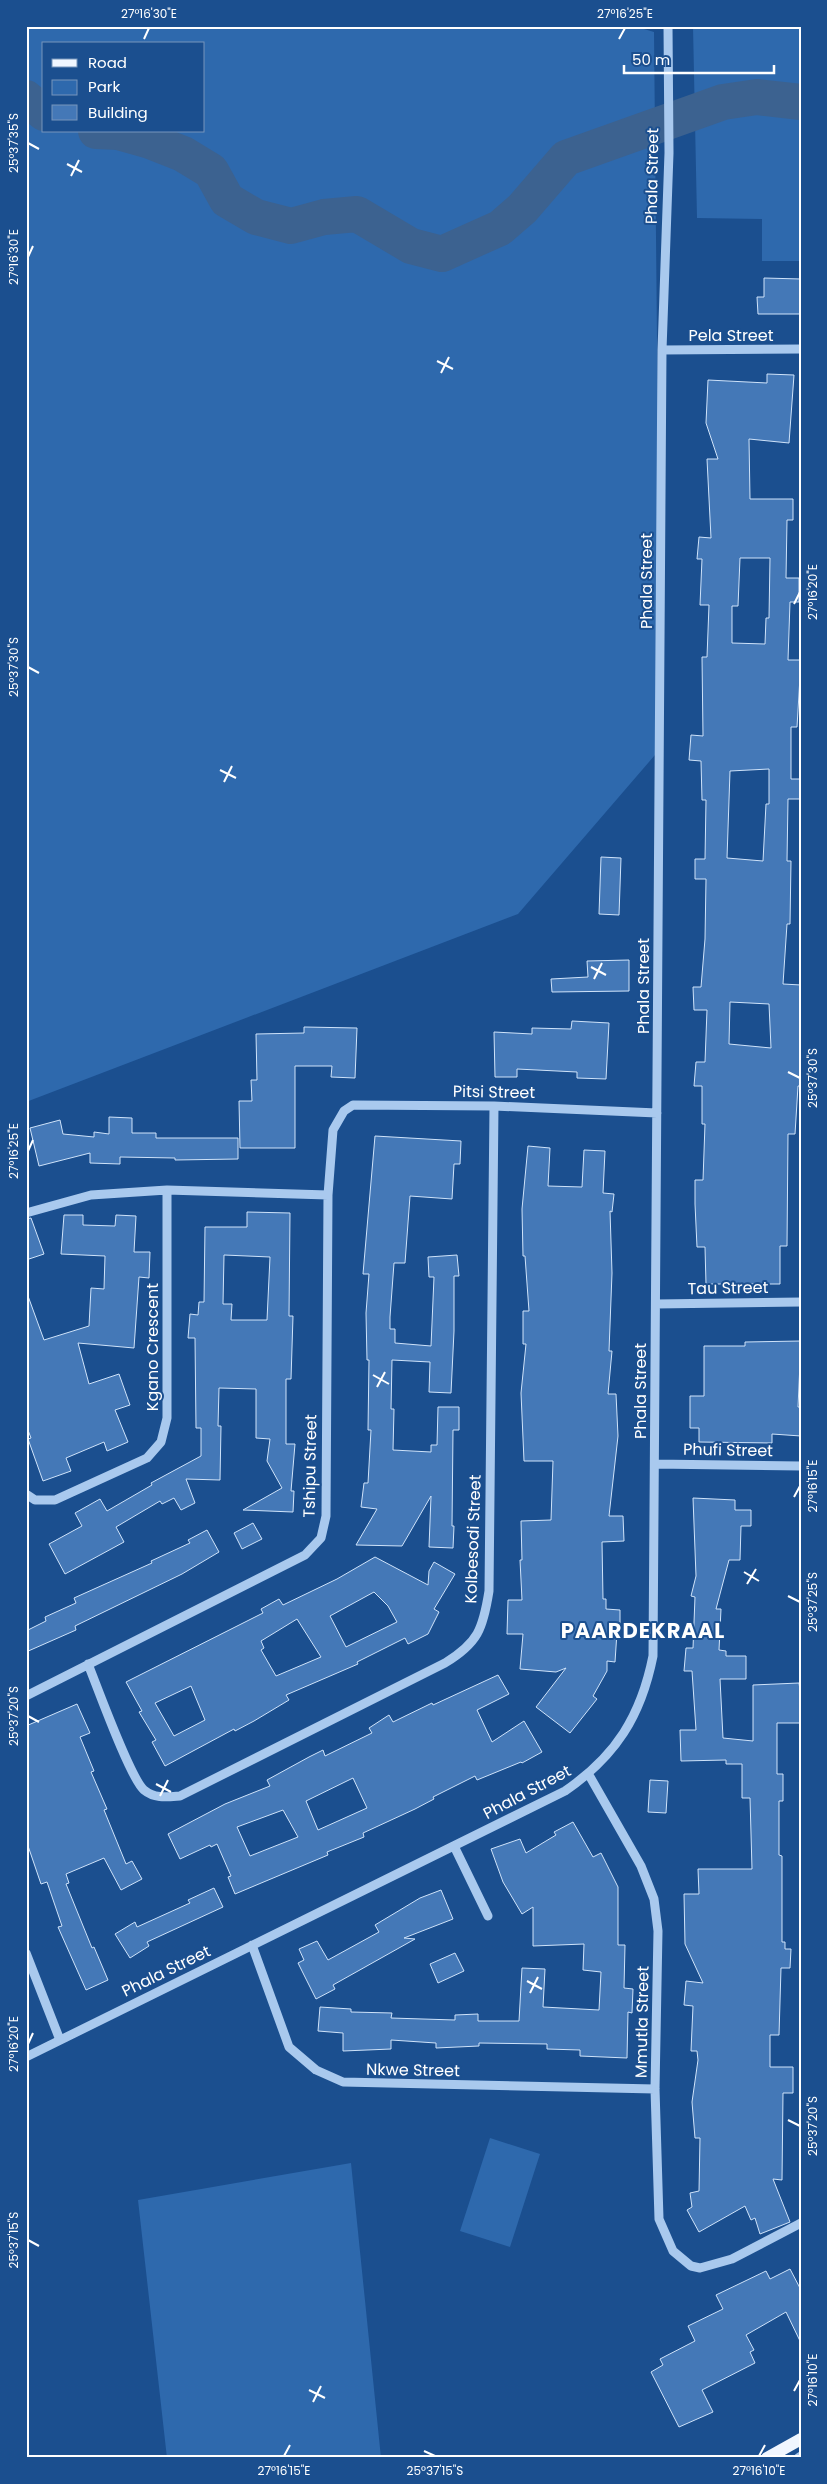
<svg xmlns="http://www.w3.org/2000/svg" width="827" height="2484" viewBox="0 0 827 2484" font-family="Poppins,sans-serif">
  <rect width="100%" height="100%" fill="#1b4f8f"/>
  <!-- green -->
  <path fill="#2e69ad" fill-rule="evenodd" d="M26,26H634L654,32L661,748L518,914L26,1102ZM44,44H204V131H44Z
    M693,26H801V261H762V219L697,218Z
    M490,2138L540,2154L510,2247L460,2231Z
    M351,2163L381,2458H167L138,2200Z"/>
  <g fill="none" stroke-linecap="round" stroke-linejoin="round">
    <!-- river -->
    <path stroke="#3c6290" stroke-width="36" d="M26,98L44,113
      M96,131L118,132L150,141L183,154L211,171L227,200L256,217L291,226L324,217L357,214L411,246L442,254L500,228L522,209L566,158L723,102L757,97L801,102"/>
  </g>
  <!-- building -->
  <path fill="#4478b7" stroke="#cfe3fa" fill-rule="evenodd" d="M764,278L801,279V314H758L757,297H764Z
    M767,374L794,375L789,443L749,439L750,499H793V520H787L786,578H799V602H790L788,660H801L797,727H791V779H801V799H788L787,861H791L790,924H787L783,984L801,985V1086H798L795,1134H788L787,1246H780V1284H706L705,1247H697L695,1204V1180H703L705,1124H702V1086H694L696,1062H705L707,1010H694L693,987H701L705,939L706,879H695V859H705L706,800H702L701,761L689,760L691,735L703,736L702,657H707L709,605H700L702,559H697L699,537L711,538L707,459H718L706,423L708,380L767,383ZM740,558H770L769,618H766L765,644L732,643V606H738ZM769,769V804H766L763,861L727,858L730,771ZM730,1002L769,1004L771,1048L729,1044Z
    M601,857L621,858L619,915L599,914Z
    M629,960V991L552,992L551,979L588,977L587,961Z
    M572,1021L609,1023L606,1079L577,1078V1072L517,1069V1077H495L494,1032L532,1034V1028L571,1029Z
    M304,1027L357,1028L355,1078L331,1077L332,1066H295V1148H240L239,1101H252L251,1080H257L256,1034L304,1033Z
    M109,1117L132,1118V1133H156V1138H238V1159L175,1160V1158L120,1157V1164L90,1163V1153L39,1166L30,1128L60,1120L63,1134L94,1137V1132L109,1134Z
    M375,1136L461,1141L460,1164H454L452,1199L410,1196L405,1263H394L390,1317V1329H395V1343L431,1346L434,1277H429L428,1257L457,1255L459,1276H454V1331L451,1393L429,1392L430,1362L392,1360L391,1409H394L393,1450L431,1452V1445H437L438,1407H459V1430H453L452,1526H454L453,1548L429,1547L431,1496L402,1546L356,1545L377,1509L361,1507L364,1483H368L371,1430H368L369,1360H367L366,1313L369,1274H363Z
    M528,1146L550,1148L548,1186L582,1187L584,1150L605,1151L603,1193L614,1194L612,1212L610,1211L612,1273L609,1351H612L608,1394H616L618,1436L609,1516H623L624,1541L602,1542L603,1599H606V1609L620,1610V1632H617L615,1662L607,1661V1671L593,1696L597,1699L570,1733L536,1707L566,1668L556,1672L520,1669L523,1634H507L508,1600H522L520,1560H522L521,1521L551,1520L553,1461H524L521,1393L526,1344H523V1311H529L525,1256H523L522,1209Z
    M247,1212L290,1213L289,1316H293L291,1379H286V1444H295L291,1491H294L293,1512L243,1510L282,1488L267,1461L270,1439L256,1438V1389L219,1388L218,1426H221L220,1480L186,1479L195,1503L181,1510L174,1498L162,1504L160,1501L116,1527L124,1542L65,1574L49,1544L82,1526L75,1513L100,1499L107,1511L152,1485L151,1483L201,1456V1428H196L195,1338H188L190,1314L198,1315L199,1302H204L205,1227H247ZM224,1255L270,1257L267,1320H231L232,1304H223Z
    M64,1215H83V1225L115,1226L116,1215L136,1216L134,1252H150L149,1278L139,1277L134,1348L78,1343L89,1384L119,1374L130,1405L115,1410L128,1442L107,1451L104,1442L66,1458L71,1471L43,1481L28,1439L31,1438L26,1425V1297L28,1296L44,1340L89,1326L91,1288L104,1289L105,1256L61,1254Z
    M31,1218L44,1254L26,1260V1219Z
    M801,1341L798,1407H801V1436L772,1434V1443L699,1442V1428H690V1396H704V1346H745V1342Z
    M693,1498L735,1500V1510H751V1526H741L740,1560H729L716,1609H721L719,1650L726,1651V1656H746V1679H720L723,1738L753,1741V1685L799,1683L801,1697V1723H777V1774H783V1801H779V1855L782,1856V1942H785V1949H791L790,1968H781L779,2035H770V2067H793V2093H783L782,2180L773,2179L790,2222L760,2234L755,2218L751,2220L745,2206L699,2232L687,2210L692,2207L690,2193L699,2191L700,2138H695L692,2102L698,2060L697,2051H691L693,2006L684,2005L686,1981L703,1983L685,1944L684,1894H699L698,1869H752L750,1798H742V1764H726V1760L681,1761L680,1730H696L692,1671H684L686,1648H693L695,1597L691,1596L696,1576Z
    M253,1523L262,1539L242,1549L234,1533Z
    M207,1530L219,1552L182,1574L75,1626L76,1630L26,1652V1631L46,1621L45,1617L76,1603L74,1598L152,1563L151,1561L190,1543L188,1540Z
    M375,1557L428,1585L429,1571L434,1562L455,1574L434,1609L439,1612L428,1634L408,1644L405,1638L357,1662L358,1664L286,1695L289,1700L254,1721L235,1731L234,1729L165,1766L152,1742L156,1740L139,1712L142,1711L126,1682L263,1613L261,1609L279,1599L283,1605L337,1579ZM374,1592L388,1606L397,1622L346,1647L330,1616ZM297,1619L321,1657L276,1676L261,1650L264,1648L261,1641ZM191,1686L205,1720L174,1736L155,1703Z
    M498,1675L509,1694L477,1710L492,1742L524,1721L542,1752L522,1763L521,1762L477,1780L475,1776L433,1797L434,1799L415,1809L363,1833L364,1837L327,1852L328,1855L235,1894L228,1877L231,1876L217,1844L211,1847L210,1845L180,1859L168,1834L225,1804L270,1786L267,1780L309,1757L323,1750L325,1756L372,1733L369,1728L389,1715L393,1722L432,1703L433,1705ZM353,1778L367,1808L318,1830L306,1801ZM283,1810L298,1837L250,1856L237,1827Z
    M77,1704L90,1733L80,1737L94,1771L91,1772L107,1809L104,1810L126,1864L132,1861L142,1879L121,1890L104,1858L66,1874L69,1883L66,1884L92,1948L94,1947L108,1980L86,1990L58,1927L62,1926L47,1882L41,1884L26,1840V1726Z
    M650,1780L668,1781L666,1813L648,1812Z
    M573,1822L593,1857L601,1853L618,1887V1945H625L624,1988L633,1989L632,2013L628,2012L627,2058L580,2056V2050L547,2049V2044L479,2043V2046L436,2048V2043L391,2040V2049L343,2051V2033L318,2031L320,2007L351,2009V2012L392,2013L391,2018L455,2020V2015L478,2014V2021H519L522,1968L545,1969L543,2007L599,2010L601,1972L583,1970L584,1944L533,1946V1907L522,1914L503,1882L491,1849L520,1839L526,1853L556,1835L554,1832Z
    M214,1888L223,1907L147,1942L149,1946L130,1958L115,1934L135,1922L137,1927L190,1903L188,1900Z
    M441,1890L453,1919L404,1938L415,1939L333,1985L335,1989L316,1999L298,1963L304,1960L299,1949L317,1941L328,1960L379,1932L375,1925L420,1898Z
    M455,1953L464,1971L438,1983L430,1964Z
    M790,2269L801,2290V2343L786,2312L746,2335L754,2350L750,2352L755,2363L702,2390L713,2412L679,2427L651,2372L663,2365L660,2359L695,2341L688,2326L723,2309L716,2295L766,2271L770,2279Z"/>
  <g fill="none" stroke-linecap="round" stroke-linejoin="round">
    <!-- minor -->
    <path stroke="#a9c9ee" stroke-width="9" d="M662,350L801,349
      M26,1213L91,1195L167,1190L328,1195
      M656,1304L801,1302
      M655,1464L801,1466
      M26,1494L35,1500H55L147,1458L161,1442L167,1418V1190
      M88,1664C97,1686 130,1778 144,1790C155,1799 167,1797 180,1796L445,1663C478,1643 483,1629 489,1591L494,1106
      M26,1696L305,1555L321,1538L326,1516L328,1195L333,1130L344,1111L353,1105L494,1106L657,1113
      M589,1775L641,1866L654,1899L658,1931L655,2089L659,2219L673,2251L691,2266L700,2268L732,2259L801,2223
      M454,1846L488,1916
      M252,1945L289,2047L316,2070L343,2082L655,2089
      M26,1953L60,2040
      M26,2057L565,1791C616,1756 641,1716 653,1656L662,350L669,153L668,26
      M798,2458L801,2456"/>
    <!-- major -->
    <path stroke="#f0f6ff" stroke-width="12" d="M767,2458L801,2439"/>
  </g>
  <!-- ticks -->
  <path fill="none" stroke="#fff" stroke-width="2" d="M144,39L149,28M619,39L625,28M28,143L39,149M67,164L82,172M71,176L79,160M28,257L33,246M437,361L453,369M441,373L449,357M794,604L800,592M28,667L39,673M220,770L236,778M224,782L232,766M591,967L606,975M594,979L602,963M788,1072L800,1078M28,1151L33,1140M373,1375L389,1384M377,1387L385,1372M794,1497L800,1486M744,1572L759,1581M747,1584L756,1569M788,1596L800,1602M28,1716L39,1722M156,1784L171,1792M160,1796L168,1780M527,1981L542,1989M530,1993L538,1977M28,2044L33,2033M788,2120L800,2126M28,2240L39,2246M309,2390L325,2398M794,2391L800,2380M313,2402L321,2386M424,2451L435,2456M284,2456L290,2445M759,2456L765,2445"/>
  <g text-anchor="middle" dominant-baseline="central" stroke-width="4" stroke-linejoin="round" paint-order="stroke">
    <!-- street labels -->
    <g font-size="16" fill="#fff" stroke="#1b4f8f">
      <text transform="translate(652 176) rotate(-89)">Phala Street</text>
      <text x="731" y="335">Pela Street</text>
      <text transform="translate(646 581) rotate(-90)">Phala Street</text>
      <text transform="translate(643 986) rotate(-90)">Phala Street</text>
      <text transform="translate(494 1092) rotate(1)">Pitsi Street</text>
      <text transform="translate(728 1288) rotate(-1)">Tau Street</text>
      <text transform="translate(152 1347) rotate(-90)">Kgano Crescent</text>
      <text transform="translate(640 1391) rotate(-90)">Phala Street</text>
      <text transform="translate(728 1450) rotate(1)">Phufi Street</text>
      <text transform="translate(310 1466) rotate(-89)">Tshipu Street</text>
      <text transform="translate(473 1539) rotate(-88)">Kolbesodi Street</text>
      <text transform="translate(527 1792) rotate(-28)">Phala Street</text>
      <text transform="translate(166 1971) rotate(-26)">Phala Street</text>
      <text transform="translate(642 2022) rotate(-89)">Mmutla Street</text>
      <text transform="translate(413 2070) rotate(1)">Nkwe Street</text>
    </g>
    <!-- district labels -->
    <g font-size="21" font-weight="bold" letter-spacing="1" fill="#fff" stroke="#1b4f8f">
      <text x="643" y="1630">PAARDEKRAAL</text>
    </g>
  </g>
  <!-- border -->
  <rect width="827" height="2484" fill="none" stroke="#1b4f8f" stroke-width="55"/>
  <!-- legend -->
  <rect x="42" y="42" width="162" height="90" fill="#1b4f8f" stroke="#7695bc"/>
  <rect x="52" y="59" width="25" height="8" fill="#f0f6ff" stroke="#7695bc"/>
  <text x="88" y="68" font-size="15" fill="#ffffff">Road</text>
  <rect x="52" y="80" width="25" height="15" fill="#2e69ad" stroke="#7695bc"/>
  <text x="88" y="92" font-size="15" fill="#ffffff">Park</text>
  <rect x="52" y="105" width="25" height="15" fill="#4478b7" stroke="#7695bc"/>
  <text x="88" y="118" font-size="15" fill="#ffffff">Building</text>
  <!-- scale -->
  <path d="M624 65v8h150v-8" fill="none" stroke="#ffffff" stroke-width="2.5"/>
  <text x="632" y="65" font-size="15" fill="#ffffff" stroke="#1b4f8f" stroke-width="4" paint-order="stroke">50 m</text>
  <rect x="28" y="28" width="772" height="2428" fill="none" stroke="#fff" stroke-width="2"/>
  <g font-size="12" text-anchor="middle" fill="#fff">
    <text x="149" y="18">27°16'30"E</text>
    <text x="625" y="18">27°16'25"E</text>
    <text transform="translate(14 143) rotate(-90)" y="4">25°37'35"S</text>
    <text transform="translate(14 257) rotate(-90)" y="4">27°16'30"E</text>
    <text transform="translate(813 592) rotate(-90)" y="4">27°16'20"E</text>
    <text transform="translate(14 667) rotate(-90)" y="4">25°37'30"S</text>
    <text transform="translate(813 1078) rotate(-90)" y="4">25°37'30"S</text>
    <text transform="translate(14 1151) rotate(-90)" y="4">27°16'25"E</text>
    <text transform="translate(813 1486) rotate(-90)" y="4">27°16'15"E</text>
    <text transform="translate(813 1602) rotate(-90)" y="4">25°37'25"S</text>
    <text transform="translate(14 1716) rotate(-90)" y="4">25°37'20"S</text>
    <text transform="translate(14 2044) rotate(-90)" y="4">27°16'20"E</text>
    <text transform="translate(813 2126) rotate(-90)" y="4">25°37'20"S</text>
    <text transform="translate(14 2240) rotate(-90)" y="4">25°37'15"S</text>
    <text transform="translate(813 2380) rotate(-90)" y="4">27°16'10"E</text>
    <text x="284" y="2475">27°16'15"E</text>
    <text x="435" y="2475">25°37'15"S</text>
    <text x="759" y="2475">27°16'10"E</text>
  </g>
</svg>
